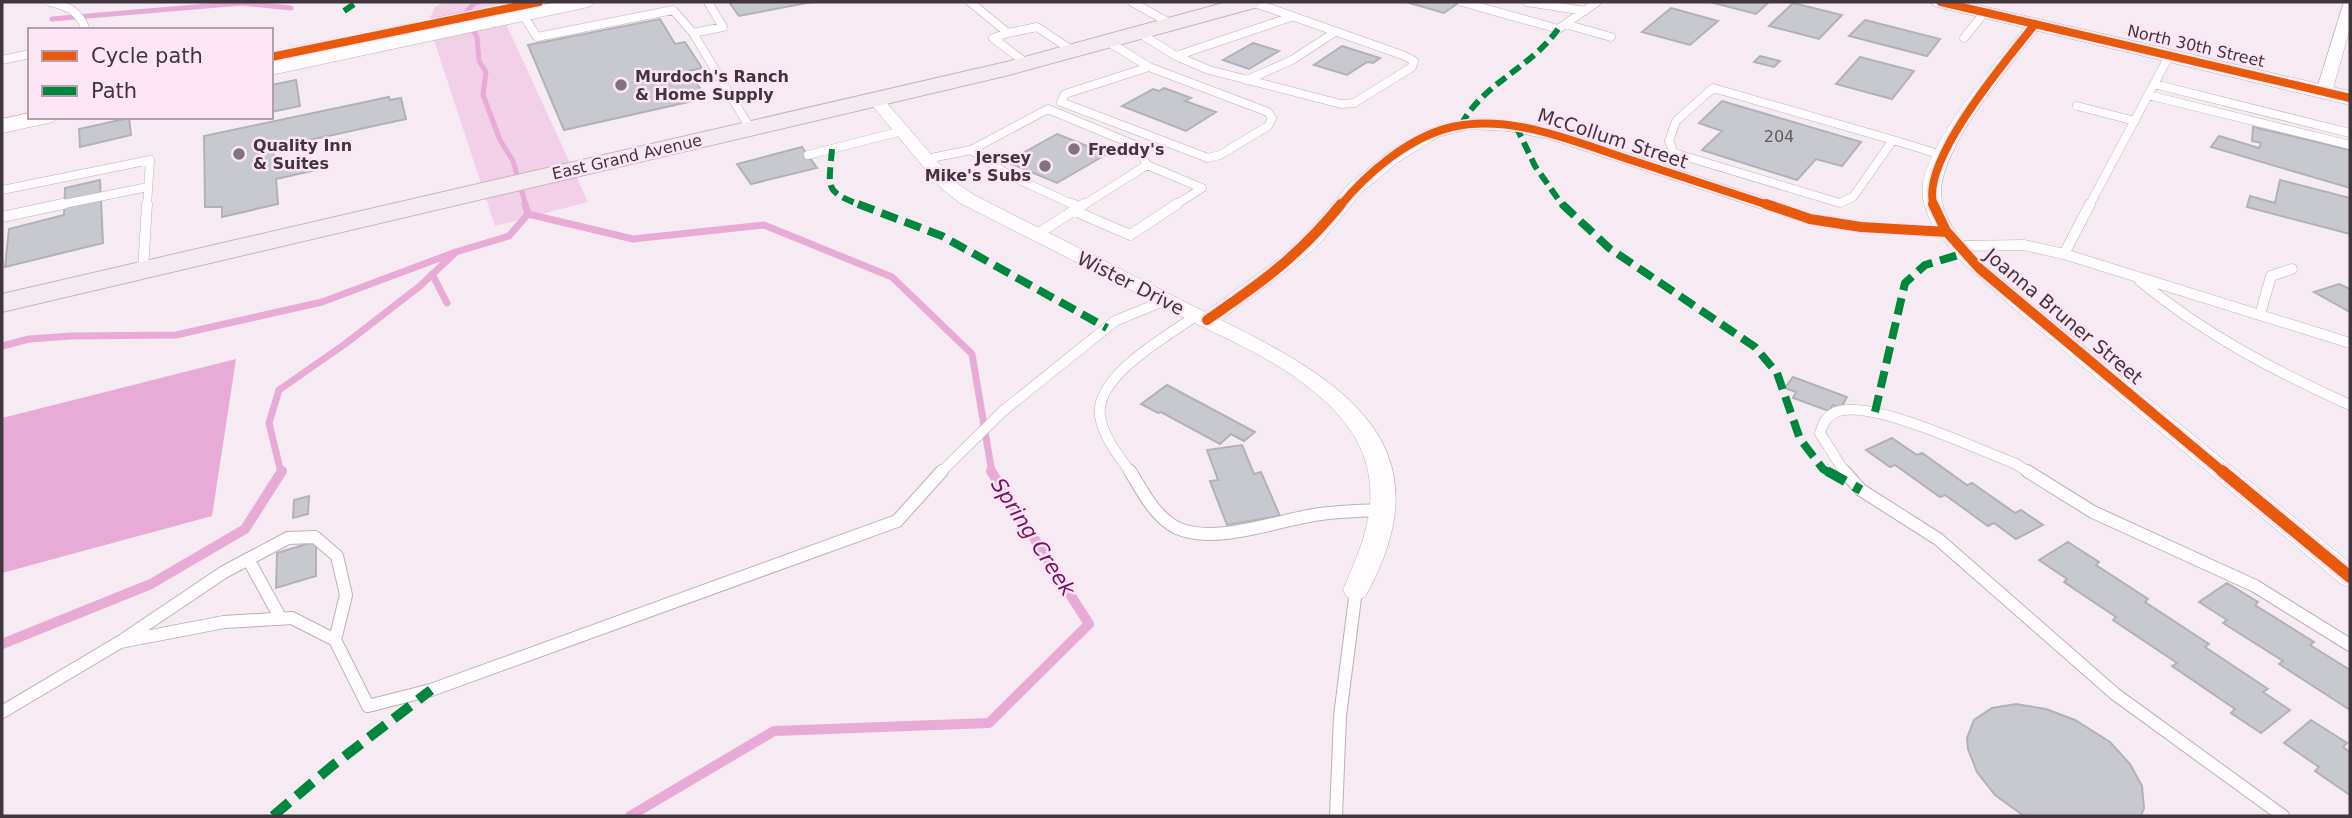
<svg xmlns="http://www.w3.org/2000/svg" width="2352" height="818" viewBox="0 0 2352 818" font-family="'DejaVu Sans',sans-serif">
  <rect width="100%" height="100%" fill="#f7ebf3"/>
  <!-- green -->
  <path fill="#f2d0e7" d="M444,2H552L501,13L588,202L495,226L428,22L435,7Z"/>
  <!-- water -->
  <path fill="#e7abd5" d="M236,359L212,516L2,573V418Z"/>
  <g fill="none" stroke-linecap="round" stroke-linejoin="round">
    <!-- stream-far2 -->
    <path stroke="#e7abd5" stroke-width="5" d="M479,2L473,4L465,14L477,37L479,61L486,72L483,95L500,140L513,161L526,206
      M52,19L242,3L291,8
      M438,19L465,14"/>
    <!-- stream-far1 -->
    <path stroke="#e7abd5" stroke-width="7" d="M525,204L528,214
      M528,214L633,239L764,225L892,277L972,354L992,473
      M432,274L447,303
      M2,346L29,339L72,336L176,335L322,302L456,252L509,236L528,214
      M281,473L269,423L279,390L345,344L420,286L456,252"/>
    <!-- stream -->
    <path stroke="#e7abd5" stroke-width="10" d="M2,644L151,584L245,529L282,471
      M630,816L774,731L989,723L1089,624L991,471"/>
  </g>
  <!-- building -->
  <path fill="#c7c9ce" stroke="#b1b2b7" stroke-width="2" d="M729,2H812L739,16Z
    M1406,2H1452L1458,3L1444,13Z
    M1710,2H1769L1756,14Z
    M1793,3L1842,15L1819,39L1769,26Z
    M1671,8L1718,21L1690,45L1642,32Z
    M660,19L675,44L685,42L702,68L689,71L706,98L564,130L528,45Z
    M1865,20L1940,39L1927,56L1849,36Z
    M1253,43L1279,51L1249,69L1223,60Z
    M1342,46L1380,58L1373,63L1367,62L1347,75L1314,65Z
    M1760,56L1780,61L1774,67L1754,62Z
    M1860,57L1914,71L1892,99L1836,84Z
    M296,80L300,106L271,112V85Z
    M1164,88L1191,98L1185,101L1216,112L1186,131L1122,106L1153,89L1159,91Z
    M389,97L390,100L401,98L406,119L273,148L275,167L311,159L312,171L276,179L278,204L222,217V207H205L204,136Z
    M1722,101L1861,142L1842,166L1816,159L1797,180L1702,150L1722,131L1699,123Z
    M129,118L131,135L80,147L79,129Z
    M2253,127L2350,150V188L2211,147L2219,136L2259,148L2261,143L2252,141Z
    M1057,134L1107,154L1057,183L1007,162Z
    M802,147L817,168L751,184L737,164Z
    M100,180L103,243L5,267L9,229L64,215L65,188Z
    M2280,180L2350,198V234L2247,207L2250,196L2275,203Z
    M2339,284L2350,289V312L2314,292Z
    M1793,377L1847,397L1841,408L1833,405L1829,411L1793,398L1796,392L1785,388Z
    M1167,385L1255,432L1244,441L1231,434L1220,444L1161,412L1158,413L1141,404Z
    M1892,438L1917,455L1922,453L1967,485L1972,483L2015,513L2021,510L2043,525L2016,539L1994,523L1988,526L1945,495L1940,497L1895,465L1890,467L1866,450Z
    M1242,445L1254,474L1261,472L1280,516L1227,525L1210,481L1218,480L1207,450Z
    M309,496L308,514L293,518L294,500Z
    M316,541V576L276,588L277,553Z
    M2068,542L2099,562L2096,565L2148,599L2145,602L2209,644L2205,647L2268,689L2263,692L2290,710L2261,733L2231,713L2235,709L2172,666L2177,663L2113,620L2116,617L2064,582L2067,579L2039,560Z
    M2227,583L2258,602L2255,605L2314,642L2310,645L2350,670V710L2279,664L2283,661L2223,623L2227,620L2199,602Z
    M2016,704L2046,709L2075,720L2110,742L2130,764L2142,786L2144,808L2141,816H2024L1995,795L1977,772L1968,749L1967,738L1974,720L1992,708Z
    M2311,720L2347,743L2343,747L2350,752V795L2315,771L2319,767L2284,743Z"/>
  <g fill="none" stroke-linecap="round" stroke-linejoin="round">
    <!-- lane-far2 casing -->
    <g stroke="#bcb1b8" stroke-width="9">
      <path id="lane-far2" d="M50,2C68,6 80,12 86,30
        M970,2L1008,33L993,38L1026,63
        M1132,2L1173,25
        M1462,2L1558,29L1597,2
        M1527,2L1585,11
        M523,15L537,37L673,10L693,33L750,128
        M1565,24L1611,37
        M693,33L723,27L708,2
        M1008,33L1037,27L1073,51
        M1141,34L1176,56L1209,70L1341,104L1354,103L1412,67L1414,61L1405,56L1252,2
        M1964,38L1985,12
        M1109,42L1149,67
        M1176,56L1291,17
        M2,60L30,54
        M1149,67L1268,112L1272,118L1268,126L1220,155L1208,158L1061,102L1065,94Z
        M1247,80L1292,60L1335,32
        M2154,84L2350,133
        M1713,88L1893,140L1853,197L1840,203L1674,153L1669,141L1676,121Z
        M2148,95L2350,145
        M2077,106L2135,121
        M1893,140L1942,155
        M971,150L1009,175L1076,206
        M808,155L902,131
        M926,159L971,150L1048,109L1137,146L1147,165L1082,206
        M1147,165L1202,188L1174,206
        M2,190L150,160L147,206
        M54,206L148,187
        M2089,206L2169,56"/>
    </g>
    <!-- lane-far1 casing -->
    <g stroke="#bcb1b8" stroke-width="11">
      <path id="lane-far1" d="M1072,204L1078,207
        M1075,211L1130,235L1177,204
        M2,217L63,204
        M1036,235L1084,204
        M1959,246L2024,245L2064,254L2350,343
        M2064,254L2090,204
        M143,270L147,204
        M2140,281C2204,334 2275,371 2350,405
        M2260,315L2271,276L2292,269
        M940,473L1003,411L1115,321L1166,300
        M1131,473C1119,456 1103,437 1100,416C1094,376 1169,335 1197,315
        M1845,473L1820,433C1823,424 1826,416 1836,412C1870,398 1979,450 2016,464L2030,473"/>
    </g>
    <!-- lane casing -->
    <g stroke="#bcb1b8" stroke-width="14">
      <path id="lane" d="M1130,471C1143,492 1154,516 1177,528C1214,545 1276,521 1314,515C1337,511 1361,511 1384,510
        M1844,471L1861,490L1938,539L2115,694L2283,816
        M2027,471L2093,512L2255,586L2350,645
        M248,559L281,619
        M123,640L224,572L288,538L315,537L337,556L346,595L335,640
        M2,712L120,642L224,622L292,618L335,640L368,706L431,690L897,521L942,471
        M1336,816L1340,716L1356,590"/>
    </g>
    <!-- street casing -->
    <g stroke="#bcb1b8" stroke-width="1">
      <path id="street" d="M2344,2H2350V28L2332,92L2324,97L2316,92Z
        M2035,20L2042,24C2015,62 1931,155 1942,202C1951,243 1996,272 2025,298L2350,563V587L2341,584L2011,306L1961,261L1941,237L1861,233L1810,225L1549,139L1508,131L1469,129L1438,137L1398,162L1362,192L1319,244L1301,260L1221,320C1344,381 1450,445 1365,597L1356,600L1347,597L1343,590C1361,547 1379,510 1366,463C1358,434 1336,409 1313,391C1274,358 1224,338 1179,315C1106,277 1033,240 960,203L942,189L866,98L868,95H880L954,181L974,195L1205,312L1288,252L1305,236L1349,184L1386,154L1426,130L1469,119L1508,121L1560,131L1813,214L1861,221L1933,225C1926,212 1921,200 1923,184C1932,135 1998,60 2030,21Z"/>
    </g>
    <!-- secondary casing -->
    <g stroke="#bcb1b8" stroke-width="1">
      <path id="secondary" d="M557,2H594L591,6L584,8L271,75V62Z
        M1931,2H1965L2350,91V105L1941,8L1934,6Z
        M30,113V117H56L53,122L2,133V119Z"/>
    </g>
    <!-- primary casing -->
    <g stroke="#c6b3c0" stroke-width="2">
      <path id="primary" d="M1227,2H1261L1258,7L1009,75L2,312V294L1006,62Z"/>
    </g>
    <!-- lane-far2 -->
    <use href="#lane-far2" stroke="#fefcfd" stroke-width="8"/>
    <!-- lane-far1 -->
    <use href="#lane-far1" stroke="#fefcfd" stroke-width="10"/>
    <!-- lane -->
    <use href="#lane" stroke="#fefcfd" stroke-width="12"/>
    <!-- street -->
    <use href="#street" fill="#fefcfd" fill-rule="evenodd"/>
    <!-- secondary -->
    <use href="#secondary" fill="#fefcfd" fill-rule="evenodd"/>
    <!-- primary -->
    <use href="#primary" fill="#f4ebf1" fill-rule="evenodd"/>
    <!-- quiet-far2 -->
    <path stroke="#00873e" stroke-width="6" stroke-dasharray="12 6" stroke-linecap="butt" d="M344,11L357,2
      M1461,125C1483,83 1531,68 1558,29
      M1516,126L1535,166L1563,206
      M832,149C829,189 823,191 863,206"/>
    <!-- quiet-far1 -->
    <path stroke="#00873e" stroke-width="8" stroke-dasharray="17 8" stroke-linecap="butt" d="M858,204L942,236L1107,328
      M1562,204L1609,248L1755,347L1777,373L1800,439L1823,469L1830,473
      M1875,412L1905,283L1925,265L1965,253"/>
    <!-- quiet -->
    <path stroke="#00873e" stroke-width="10" stroke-dasharray="21 10" stroke-linecap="butt" d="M1827,471L1861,490
      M273,816L332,766L431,690"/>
    <!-- cycleway-far2 casing -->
    <g stroke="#fde5f5" stroke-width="11">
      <path id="cycleway-far2" d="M1941,2L2350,98
        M271,57L539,2
        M1340,206C1367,173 1409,137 1452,127C1512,113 1577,143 1634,161C1679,176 1725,191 1771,206
        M1934,206C1918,163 2008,58 2035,24"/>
    </g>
    <!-- cycleway-far1 casing -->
    <g stroke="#fde5f5" stroke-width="14">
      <path id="cycleway-far1" d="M1766,204L1810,219L1861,227L1947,232
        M1933,204L1946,231L1980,269L2224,473
        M1207,320C1261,283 1299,256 1341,204"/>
    </g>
    <!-- cycleway casing -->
    <g stroke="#fde5f5" stroke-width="17">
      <path id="cycleway" d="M2222,471L2350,577"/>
    </g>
    <!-- cycleway-far2 -->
    <use href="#cycleway-far2" stroke="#e8590c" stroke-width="8"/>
    <!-- cycleway-far1 -->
    <use href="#cycleway-far1" stroke="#e8590c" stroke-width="10"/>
    <!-- cycleway -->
    <use href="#cycleway" stroke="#e8590c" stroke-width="12"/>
  </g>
  <!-- markers -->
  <g fill="#81757d" stroke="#fde5f5" stroke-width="2.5">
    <circle cx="621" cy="85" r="7"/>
    <circle cx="1074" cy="149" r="7"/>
    <circle cx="239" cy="154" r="7"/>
    <circle cx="1045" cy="166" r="7"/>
  </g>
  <g text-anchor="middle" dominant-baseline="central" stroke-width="5" stroke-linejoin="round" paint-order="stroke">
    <!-- far-street labels -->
    <g font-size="16" fill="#42363e" stroke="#fde5f5">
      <text transform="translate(2196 46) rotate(13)">North 30th Street</text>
      <text transform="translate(627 157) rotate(-13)">East Grand Avenue</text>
    </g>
    <!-- far-poi labels -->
    <g font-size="16" font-weight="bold" fill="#42363e" stroke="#fde5f5" text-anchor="start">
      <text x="635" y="76">Murdoch's Ranch<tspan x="635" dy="18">&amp; Home Supply</tspan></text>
      <text x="253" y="145">Quality Inn<tspan x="253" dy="18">&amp; Suites</tspan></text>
      <text x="1088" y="149">Freddy's</text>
      <text x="1031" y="157" text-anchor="end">Jersey<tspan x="1031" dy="18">Mike's Subs</tspan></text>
    </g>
    <!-- number labels -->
    <g font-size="16" fill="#635b62">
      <text x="1779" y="136">204</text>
    </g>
    <!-- street labels -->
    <g font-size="19" fill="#42363e" stroke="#fde5f5">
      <text transform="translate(1613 138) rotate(18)">McCollum Street</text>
      <text transform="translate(1131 283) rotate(27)">Wister Drive</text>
      <text transform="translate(2064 316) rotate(40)">Joanna Bruner Street</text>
    </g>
    <!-- water labels -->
    <g font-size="21" font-style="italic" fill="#71145e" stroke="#fde5f5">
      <text transform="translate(1033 537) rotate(57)">Spring Creek</text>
    </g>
  </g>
  <!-- border -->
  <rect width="2352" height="818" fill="none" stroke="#42363e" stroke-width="7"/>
  <!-- legend -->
  <rect x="28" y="28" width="245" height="91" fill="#fde5f5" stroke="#b29fac" stroke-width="2"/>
  <rect x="42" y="51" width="35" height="10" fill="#e8590c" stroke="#b29fac" stroke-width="2"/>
  <text x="91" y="63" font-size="21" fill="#42363e">Cycle path</text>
  <rect x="42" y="86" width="35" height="10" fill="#00873e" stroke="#b29fac" stroke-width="2"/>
  <text x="91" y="98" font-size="21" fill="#42363e">Path</text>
</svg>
